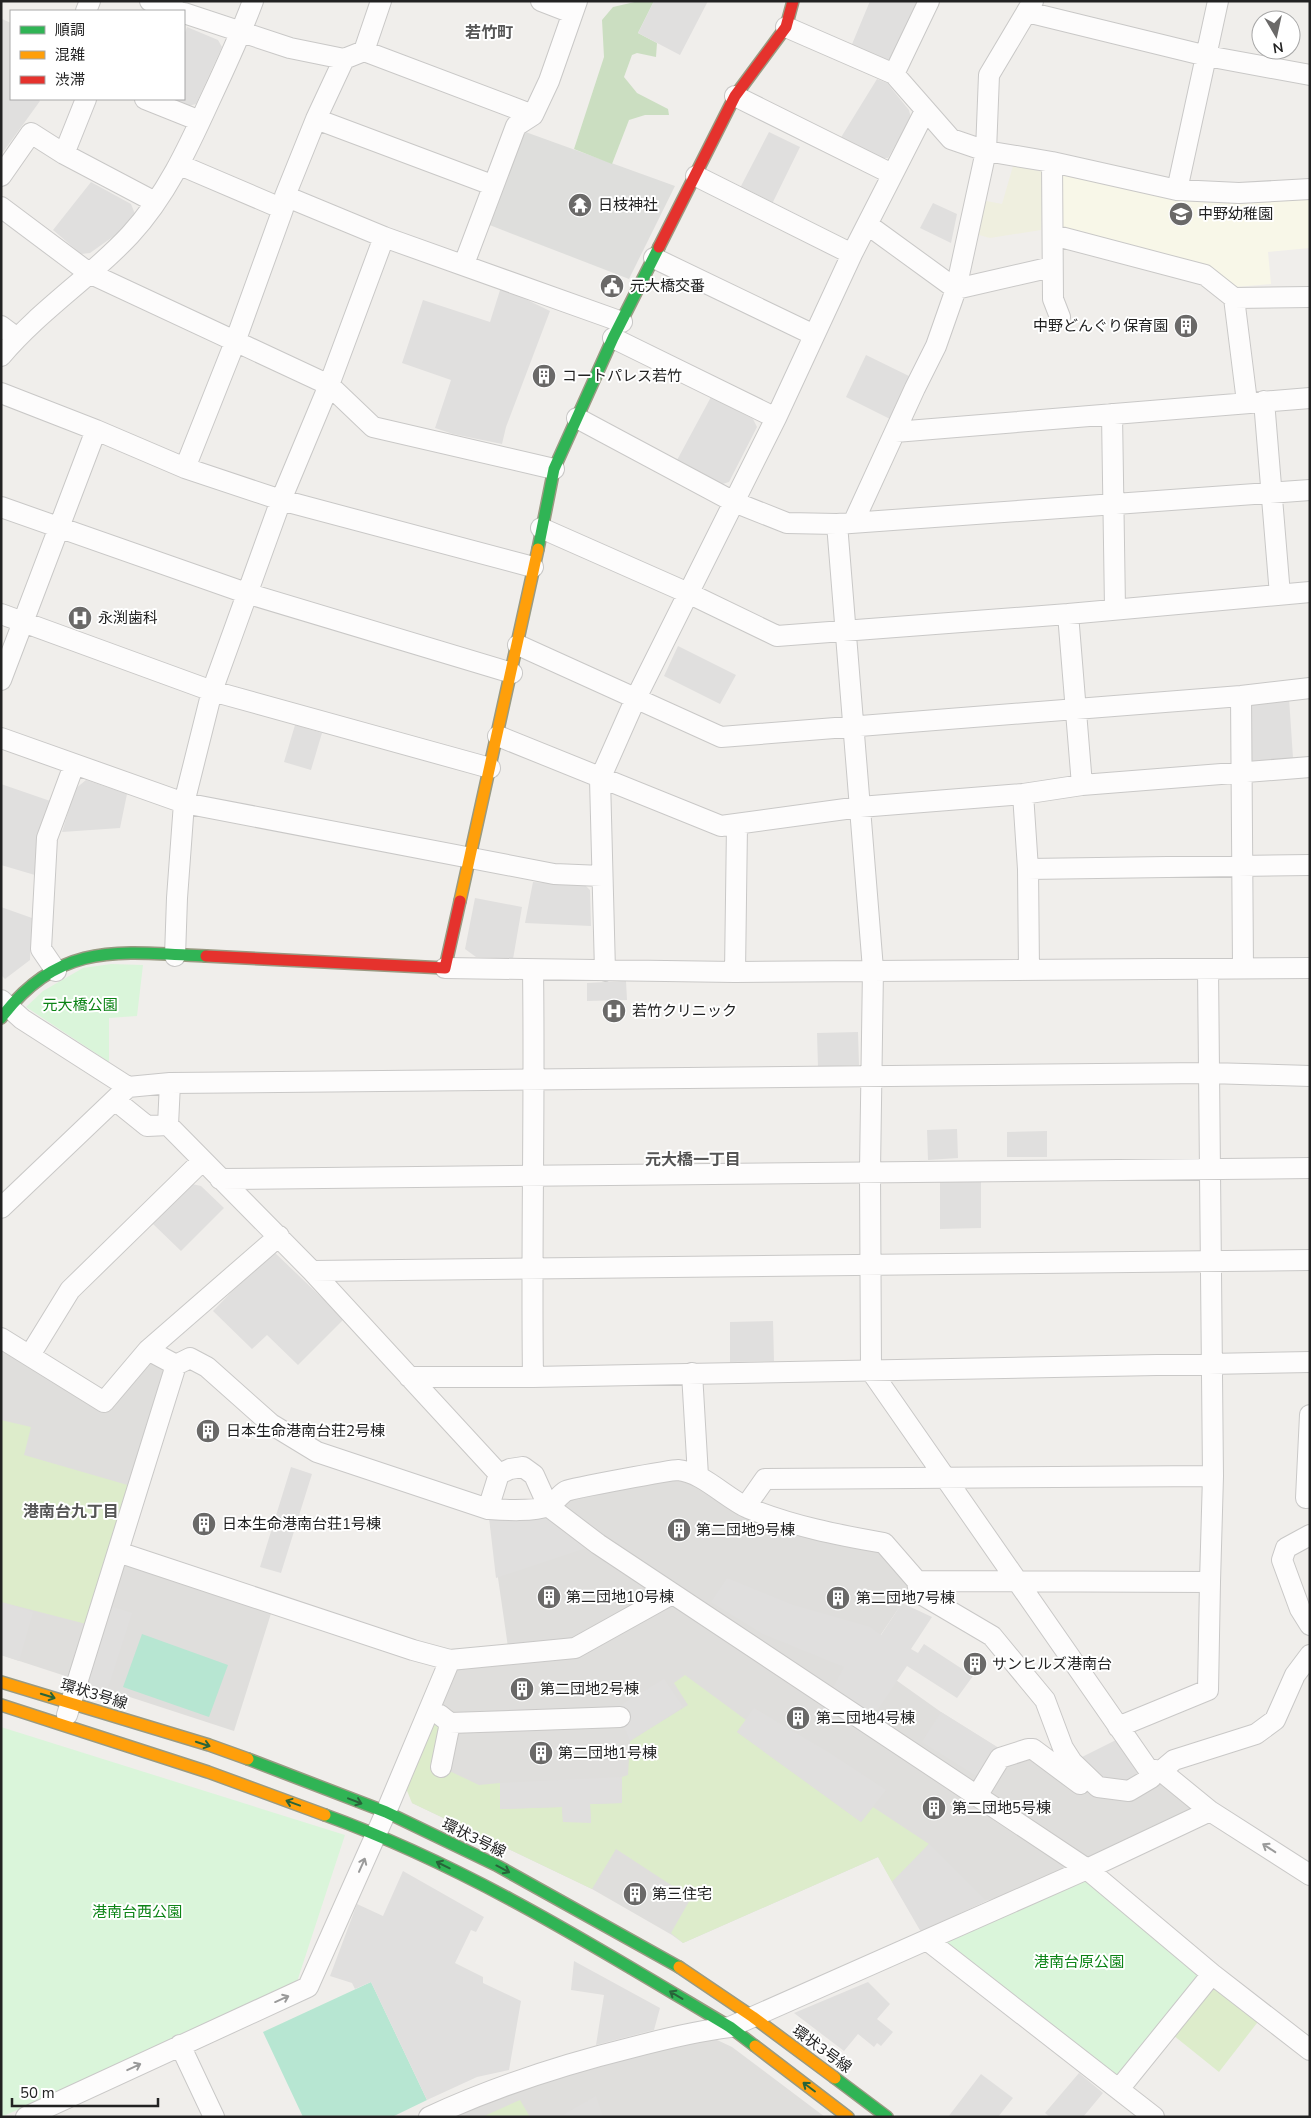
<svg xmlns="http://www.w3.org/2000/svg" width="1311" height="2118" viewBox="0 0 1311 2118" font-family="'Nunito Sans','Noto Sans JP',sans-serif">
  <rect width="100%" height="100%" fill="#f0eeeb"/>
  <!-- residential -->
  <path fill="#dfdedc" d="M1,1338L104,1402L148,1350L176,1365L118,1552L274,1604L234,1731L1,1655Z
    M678,1470L722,1494L884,1543L917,1581L865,1658L941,1712L997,1747L1020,1753L1092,1793L1133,1801L1170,1778L1210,1811L1087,1869L986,1901L920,1929L878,1857L683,1943L672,1935L592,1889L412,1803L450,1660L509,1654L488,1509Z
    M698,2031L732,2047L825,2117H429Z"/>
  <!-- education -->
  <path fill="#f8f7e8" d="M1052,162L1177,190L1310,189V248L1268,252L1271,284L1235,287L1053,235Z"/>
  <!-- religious -->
  <path fill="#dededc" d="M520,130L675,186L629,279L487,224Z"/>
  <!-- farmland -->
  <path fill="#efefdf" d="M1013,166L1044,172L1041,230L990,238L972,233L981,200L1002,204Z"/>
  <!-- grass -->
  <path fill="#ddeccb" d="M1,1420L31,1427L24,1455L138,1488L94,1626L1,1602Z
    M685,1675L746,1720L737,1732L861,1822L873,1807L929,1844L892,1882L878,1857L683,1943L671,1933L691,1898L616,1849L592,1889L412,1803L401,1776L430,1706L453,1723L441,1767L479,1785L500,1783V1809L562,1807L563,1822H591L590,1804L622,1803V1777L628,1775L630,1741L688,1705L674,1683Z
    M1212,1974L1264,2014L1219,2072L1168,2031Z
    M520,2100L530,2117H482Z"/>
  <!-- forest -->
  <path fill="#cbdec1" d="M639,1H654L638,33L657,43L656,57L637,53L632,55L624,77L637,93L668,109L669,115H645L629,120L612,164L574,149L604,57L602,20L613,7Z"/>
  <!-- park -->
  <path fill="#daf5da" d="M111,964L143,965L137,1016L109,1018V1062L26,1007L43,991L83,968Z
    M1,1727L345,1835L294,1991L1,2117Z
    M1087,1869L1212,1974L1119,2089L927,1940Z"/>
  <!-- pitch -->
  <path fill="#b7e6d2" d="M142,1634L228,1665L209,1717L123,1687Z
    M371,1982L427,2100L392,2117H303L263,2032Z"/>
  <!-- parking -->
  <path fill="#e0dfde" d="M654,1H708L680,55L638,33Z
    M870,1H919L890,59L882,62L850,49Z
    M2,19L11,23V99H38L40,101L1,155Z
    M187,27L218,40L222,47L196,104L189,106L173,99H184V35Z
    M877,79L887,83L909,110L911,118L888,158H882L840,139Z
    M769,132L800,147L772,204L740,188Z
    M91,182L131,204L135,214L121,231L90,253L81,254L53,230Z
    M933,203L957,214L951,243L920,228Z
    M501,287L550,311L506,427L502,444L453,434L435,428L451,380L402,363L423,300L490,322Z
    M866,355L911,377L890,419L846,397Z
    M711,397L753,419L757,427L729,482L719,485L676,462Z
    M678,646L736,675L720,704L664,676Z
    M1289,698L1293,758L1254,763L1252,760L1249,704Z
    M295,725L322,733L311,770L284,762Z
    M86,780L127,794L120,828L62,832L75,789Z
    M1,784L59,804L45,878L1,865Z
    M533,882L585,885L590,890L591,926L525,923Z
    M475,898L522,907L513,959L476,957L465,949Z
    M1,907L32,918L30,960L5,979L1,975Z
    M626,981L627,1000L587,1001V983Z
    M858,1032L859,1065L818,1067L817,1033Z
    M957,1129L958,1158L928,1160L927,1130Z
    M1047,1131V1157H1007V1132Z
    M981,1178V1228L940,1229V1179Z
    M192,1184L201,1186L224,1208L181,1251L153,1224Z
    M272,1250L344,1319L298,1365L267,1335L252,1349L213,1311Z
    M773,1321L774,1361L730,1362V1322Z
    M291,1467L312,1474L281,1573L260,1567Z
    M548,1506L598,1544L496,1578L488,1509Z
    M727,1578L793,1605L870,1627L881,1635L902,1603L932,1617L911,1649L918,1653L924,1644L973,1676L957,1698L907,1666L868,1724L828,1697L844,1667L763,1634L711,1602Z
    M1,1602L33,1612L19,1661L1,1655Z
    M101,1603L132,1613L107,1691L93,1687L81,1667Z
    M664,1679L683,1707L630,1741L616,1708Z
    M754,1708L828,1752L886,1790L861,1822L737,1732Z
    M941,1712L997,1747L978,1777L922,1742Z
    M1124,1736L1148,1769L1129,1791L1072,1762Z
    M622,1777V1803L590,1804L591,1823L563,1822L562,1807L500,1809V1783Z
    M929,1844L986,1901L921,1932L892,1882Z
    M403,1871L484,1917L476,1932L471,1930L455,1963L483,1977V1983L521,2001L509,2070L477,2077L427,2100L371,1982L355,1989L352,1983L330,1976L357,1904L383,1916Z
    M574,1961L660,2008L654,2030L596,2045L604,1995L571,1990Z
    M868,1982L890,2004L877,2019L893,2032L881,2046L877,2043L874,2047L858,2034L844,2051L794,2013Z
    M1079,2073L1103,2093L1083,2117H1050L1045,2113Z
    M981,2074L1013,2098L998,2117H948Z
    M596,2096L603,2117L563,2115Z"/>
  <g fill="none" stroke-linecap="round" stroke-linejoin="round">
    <!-- street casing -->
    <g stroke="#c9c8c7" stroke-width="22">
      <path id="street" d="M150,1L178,11
        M541,1L572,13
        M86,11L90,1
        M1027,12L1207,56L1310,75
        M184,13L290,48L344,59
        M786,27L894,74L951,139L986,151L1052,162L1177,190L1239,193L1310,189
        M364,51L533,115
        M894,74L929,1
        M735,96L892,174
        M145,99L200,121
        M316,119L492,185
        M64,154L86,99
        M1052,162L1053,299L1060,317
        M180,165L283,209
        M1,176L31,133L64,154L155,202
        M696,176L852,254
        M1177,190L1218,1
        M285,196L384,237L622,322
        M1,207L89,273L329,385L373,427L554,469
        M868,225L956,289L1052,267
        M1053,235L1205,275L1234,298L1310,297
        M654,258L814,335
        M464,264L516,126L533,115L549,81L577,1
        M1234,298L1247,402
        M1,326L17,338
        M613,338L776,418
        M1,356C40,310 90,278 130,235C166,196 188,148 209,102C225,68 240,36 253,1
        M1,393L96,430L185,468L281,500L533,567
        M1264,401L1280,595
        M1112,414L1115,608
        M577,418L734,502L787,523L837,524L1310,490
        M895,432L1310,398
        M185,468L235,342L283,209L285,196L316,119L344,59L364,51L381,1
        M1,507L246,593L512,673
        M854,521L915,388L936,346L956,289L986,151L989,75L1033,1
        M837,524L873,969L870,1171L871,1371L1148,1769L1161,1771
        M541,528L688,593L777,636L1068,614L1310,592
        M1,614L212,691L490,768
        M1068,614L1082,785
        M518,645L721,737L1241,696L1310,688
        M1,680L96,430
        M1241,696L1243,967
        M498,736L721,826L860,807L1023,794L1082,785L1310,767
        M1,738L184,803L554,874L602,876
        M1023,794L1028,869L1029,970
        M1028,869L1310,865
        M175,956L177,898L184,803L212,691L281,500L329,385L384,237
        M445,968L735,972L1310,968
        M56,971L41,949L47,838L74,765
        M605,971L600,779L635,700L776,418L852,254L925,111
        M735,972L737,825
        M1,1000L22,1019L128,1087L170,1083L168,1125L312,1271L499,1474
        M170,1083L1209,1073L1310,1076
        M116,1101L147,1126L168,1125
        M220,1179L1310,1168
        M1,1208L128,1087
        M312,1271L1310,1260
        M1,1338L104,1402L148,1350
        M30,1355L70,1290L202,1161
        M176,1365L190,1358L207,1367L271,1424L317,1452L488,1509L499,1474L510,1469L523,1467L534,1475L548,1506L598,1544L1087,1869L1212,1974L1310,2050
        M692,1373L698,1476
        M409,1377H533L1310,1362
        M533,1377C531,1242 535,1106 533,970
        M1306,1498L1310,1415
        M746,1506L765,1479L1213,1476
        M488,1509C504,1510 533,1512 548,1506C555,1503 559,1495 566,1491C573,1488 671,1470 678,1470C702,1472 726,1498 748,1508C792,1526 838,1535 884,1543L917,1581L1210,1582L1213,1476L1208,969
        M1310,1535L1286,1548L1282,1560L1300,1609L1310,1625
        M917,1581L919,1593L992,1636L1045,1700L1063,1748L1072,1762L1098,1787L1129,1791L1151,1778L1153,1770
        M1310,1655L1295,1675L1275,1720L1256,1734L1174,1760L1161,1771L1210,1811L1310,1875
        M450,1660L575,1648L672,1594
        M67,1715L176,1365L148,1350L279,1236
        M440,1715L450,1723L441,1767
        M450,1723L620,1717
        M1118,1727L1208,1690L1210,1582
        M977,1796L1000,1758L1028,1749H1033L1080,1784
        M927,1940L1154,2117
        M180,2045L214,2117
        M1119,2089L1212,1974
        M26,2117L308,1987L386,1812L450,1660L413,1650L118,1552
        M429,2117C494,2087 561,2065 630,2048C664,2039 696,2031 730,2027L1087,1869L1210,1811"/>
    </g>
    <!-- fast casing -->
    <g stroke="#999a82" stroke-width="14">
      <path id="fast" d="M538,549L554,469L613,338L659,247
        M1,1018C60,940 121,952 206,956
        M248,1759L386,1812L496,1865L679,1967
        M325,1815C469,1867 599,1949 730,2027L755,2046
        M835,2078L887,2117"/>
    </g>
    <!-- slow casing -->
    <g stroke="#999a82" stroke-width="14">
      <path id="slow" d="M460,901L538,549
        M1,1682L209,1745L248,1759
        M1,1705L208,1772L325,1815
        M679,1967L753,2017L835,2078
        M755,2046L848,2117"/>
    </g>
    <!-- jam casing -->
    <g stroke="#999a82" stroke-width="14">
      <path id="jam" d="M659,247L735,96L786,27L793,1
        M206,956L445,968L460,901"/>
    </g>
    <!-- street -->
    <use href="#street" stroke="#fdfcfc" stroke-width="20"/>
    <!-- fast -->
    <use href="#fast" stroke="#30b455" stroke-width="11"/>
    <!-- slow -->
    <use href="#slow" stroke="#ff9f0a" stroke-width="11"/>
    <!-- jam -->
    <use href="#jam" stroke="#e5322d" stroke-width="11"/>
  </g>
  <!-- one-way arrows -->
  <defs><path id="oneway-shaft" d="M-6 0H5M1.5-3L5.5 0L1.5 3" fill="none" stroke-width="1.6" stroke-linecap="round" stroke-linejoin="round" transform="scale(1.25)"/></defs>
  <g stroke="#286439">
    <use href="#oneway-shaft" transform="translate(48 1696) rotate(17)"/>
    <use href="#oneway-shaft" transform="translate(203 1744) rotate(18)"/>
    <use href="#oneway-shaft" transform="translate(355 1801) rotate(21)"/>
    <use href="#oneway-shaft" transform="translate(293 1803) rotate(-160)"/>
    <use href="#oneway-shaft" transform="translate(443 1865) rotate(-154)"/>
    <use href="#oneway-shaft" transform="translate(503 1869) rotate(28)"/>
    <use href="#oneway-shaft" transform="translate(676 1995) rotate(-149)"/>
    <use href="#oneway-shaft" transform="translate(809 2087) rotate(-143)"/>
  </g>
  <g stroke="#9a9a9a">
    <use href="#oneway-shaft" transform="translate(1269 1848) rotate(-147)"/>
    <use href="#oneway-shaft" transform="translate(362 1865) rotate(-66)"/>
    <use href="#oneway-shaft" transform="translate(282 1999) rotate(-24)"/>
    <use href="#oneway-shaft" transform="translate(134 2067) rotate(-25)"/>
  </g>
  <!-- icons -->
  <defs>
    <g id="temple-disc" transform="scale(1.25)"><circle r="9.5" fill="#6a6968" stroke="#fff"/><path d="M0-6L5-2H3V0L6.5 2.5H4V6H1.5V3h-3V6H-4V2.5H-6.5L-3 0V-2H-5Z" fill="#fff"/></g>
    <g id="school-disc" transform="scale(1.25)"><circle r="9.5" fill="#6a6968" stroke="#fff"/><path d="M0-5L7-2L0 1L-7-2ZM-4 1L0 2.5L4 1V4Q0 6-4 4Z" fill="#fff"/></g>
    <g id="civic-disc" transform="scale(1.25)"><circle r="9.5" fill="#6a6968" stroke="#fff"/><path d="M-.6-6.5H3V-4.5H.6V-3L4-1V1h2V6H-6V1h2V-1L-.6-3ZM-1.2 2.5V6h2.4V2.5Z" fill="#fff"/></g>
    <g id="building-disc" transform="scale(1.25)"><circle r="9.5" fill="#6a6968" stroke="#fff"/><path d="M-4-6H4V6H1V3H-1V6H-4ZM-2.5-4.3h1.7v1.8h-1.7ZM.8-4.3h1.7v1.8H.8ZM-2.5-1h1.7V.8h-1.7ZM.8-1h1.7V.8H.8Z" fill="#fff"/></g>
    <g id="hospital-disc" transform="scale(1.25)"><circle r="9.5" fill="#6a6968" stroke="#fff"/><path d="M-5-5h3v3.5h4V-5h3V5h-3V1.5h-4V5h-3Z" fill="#fff"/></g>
  </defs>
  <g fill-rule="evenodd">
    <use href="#temple-disc" x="580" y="205"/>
    <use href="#school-disc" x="1181" y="214"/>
    <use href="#civic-disc" x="612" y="286"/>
    <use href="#building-disc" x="1186" y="326"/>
    <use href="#building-disc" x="544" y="376"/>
    <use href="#hospital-disc" x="80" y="618"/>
    <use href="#hospital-disc" x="614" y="1011"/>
    <use href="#building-disc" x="208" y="1431"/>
    <use href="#building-disc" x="204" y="1524"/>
    <use href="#building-disc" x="679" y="1530"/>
    <use href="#building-disc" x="549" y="1597"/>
    <use href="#building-disc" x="838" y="1598"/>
    <use href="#building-disc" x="975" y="1664"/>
    <use href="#building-disc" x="522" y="1689"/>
    <use href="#building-disc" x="798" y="1718"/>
    <use href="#building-disc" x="541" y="1753"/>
    <use href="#building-disc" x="934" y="1808"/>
    <use href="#building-disc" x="635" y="1894"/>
  </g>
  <g text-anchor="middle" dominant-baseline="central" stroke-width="4" stroke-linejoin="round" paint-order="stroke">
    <!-- poi labels -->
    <g font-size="15" fill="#222" stroke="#fff" text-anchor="start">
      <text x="598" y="205">日枝神社</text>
      <text x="1198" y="214">中野幼稚園</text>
      <text x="630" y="286">元大橋交番</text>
      <text x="1168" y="326" text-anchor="end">中野どんぐり保育園</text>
      <text x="562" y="376">コートパレス若竹</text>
      <text x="98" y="618">永渕歯科</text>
      <text x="632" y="1011">若竹クリニック</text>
      <text x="226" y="1431">日本生命港南台荘2号棟</text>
      <text x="222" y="1524">日本生命港南台荘1号棟</text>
      <text x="696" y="1530">第二団地9号棟</text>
      <text x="566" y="1597">第二団地10号棟</text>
      <text x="856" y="1598">第二団地7号棟</text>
      <text x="992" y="1664">サンヒルズ港南台</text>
      <text x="540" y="1689">第二団地2号棟</text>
      <text x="816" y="1718">第二団地4号棟</text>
      <text x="558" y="1753">第二団地1号棟</text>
      <text x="952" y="1808">第二団地5号棟</text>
      <text x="652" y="1894">第三住宅</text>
    </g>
    <!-- park labels -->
    <g font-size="15" fill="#0c8416" stroke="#fff">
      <text x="80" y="1005">元大橋公園</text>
      <text x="137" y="1912">港南台西公園</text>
      <text x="1079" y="1962">港南台原公園</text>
    </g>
    <!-- street labels -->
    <g font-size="15" fill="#222" stroke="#fff">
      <text transform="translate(94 1694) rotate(17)">環状3号線</text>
      <text transform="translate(474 1838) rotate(26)">環状3号線</text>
      <text transform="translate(822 2049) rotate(36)">環状3号線</text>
    </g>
    <!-- neighbourhood labels -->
    <g font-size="16" font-weight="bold" fill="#555" stroke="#fff">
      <text x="489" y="33">若竹町</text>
      <text x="693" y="1160">元大橋一丁目</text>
      <text x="71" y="1512">港南台九丁目</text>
    </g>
  </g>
  <!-- border -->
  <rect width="1311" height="2118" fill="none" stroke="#222222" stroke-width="5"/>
  <!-- legend -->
  <rect x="10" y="10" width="175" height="90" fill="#ffffff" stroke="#a7a7a7"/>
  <rect x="20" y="26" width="25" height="8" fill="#30b455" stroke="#a7a7a7"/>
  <text x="55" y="35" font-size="15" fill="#222222">順調</text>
  <rect x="20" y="51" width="25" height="8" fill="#ff9f0a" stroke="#a7a7a7"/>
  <text x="55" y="60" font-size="15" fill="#222222">混雑</text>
  <rect x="20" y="76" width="25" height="8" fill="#e5322d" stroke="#a7a7a7"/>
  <text x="55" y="85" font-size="15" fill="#222222">渋滞</text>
  <!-- north arrow -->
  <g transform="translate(1276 35) rotate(171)"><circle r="24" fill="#ffffff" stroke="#a7a7a7"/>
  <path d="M0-4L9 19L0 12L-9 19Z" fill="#6a6968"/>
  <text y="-8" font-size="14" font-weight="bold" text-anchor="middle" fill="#222222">N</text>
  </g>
  <!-- scale -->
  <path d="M12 2098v8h146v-8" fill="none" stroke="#222222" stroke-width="2.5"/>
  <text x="20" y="2098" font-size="15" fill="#222222" stroke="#ffffff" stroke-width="4" paint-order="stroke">50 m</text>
</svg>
